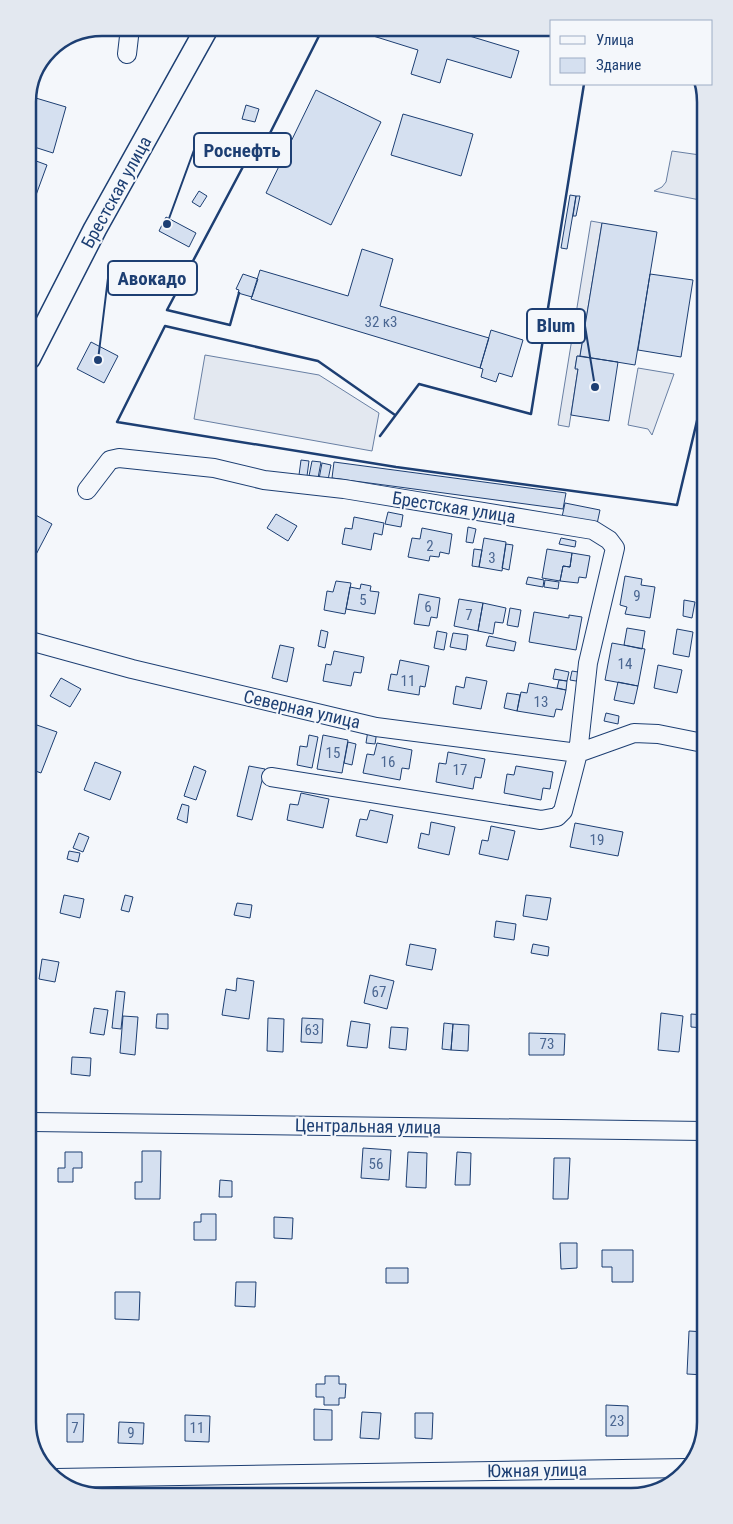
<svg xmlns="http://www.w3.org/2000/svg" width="733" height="1524" viewBox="0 0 733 1524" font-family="'Roboto Condensed',sans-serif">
  <rect width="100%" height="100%" fill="#f4f7fb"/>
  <!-- parking -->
  <path fill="#e3e8f0" stroke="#687fa3" d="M672,151L700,155V200L654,191L662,187L666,182Z
    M591,221L602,223L580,356H577L575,368L578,369L569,427L558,425Z
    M205,355L319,375L379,413L372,451L194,419Z
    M638,368L674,374L652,435L648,429L628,425Z"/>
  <!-- building -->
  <path fill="#d5e0f0" stroke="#1d3f73" d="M355,28H443L519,51L511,78L447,59L440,83L411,74L418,50L354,30Z
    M316,90L381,122L331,225L266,193Z
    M29,96L66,107L53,153L28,145Z
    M246,105L259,109L255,122L242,119Z
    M403,114L473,134L461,176L391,155Z
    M28,158L47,165L28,217Z
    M199,191L207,196L200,207L192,202Z
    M570,195L576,196L567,249L561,248Z
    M576,196H580L576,216H573Z
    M166,217L196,233L189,247L159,231Z
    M602,223L657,232L635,365L580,356Z
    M362,249L393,259L380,306L489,338L480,368L251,299L260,270L348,296Z
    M243,274L258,279L252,297L238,293L239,290L236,289Z
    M650,274L693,280L681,357L638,350Z
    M491,330L523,340L512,377L499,373L496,382L481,377L483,369L480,368Z
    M91,342L118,356L104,383L77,369Z
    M577,356L618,362L609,421L571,415L578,369H575Z
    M301,460L309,461L307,476L299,475Z
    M312,461L321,462L318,478L309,476Z
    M334,462L566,493L563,509L332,478Z
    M322,463L331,465L328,480L319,479Z
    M565,503L600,510L597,524L562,517Z
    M388,512L403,515L401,527L385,524Z
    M32,513L52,524L30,566L29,518Z
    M276,514L297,526L288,541L267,528Z
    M354,517L384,523L382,535L374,533L371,550L342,544L345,528L352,529Z
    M468,527L476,529L473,543L466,542Z
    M422,528L452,534L449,554L440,552L439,557L430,556L429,561L408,557L412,538L420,539Z
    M484,538L506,542L502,571L479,567Z
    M561,538L576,541L575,547L559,544Z
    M506,544L513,545L509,570L502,568Z
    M474,549L482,550L479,567L472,566Z
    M547,549L572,553L570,567L563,566L560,581L542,578Z
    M572,553L590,556L586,578L579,577L578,583L560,581L563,566L570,567Z
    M625,576L642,579L641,585L655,587L650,618L625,614L627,607L620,605Z
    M528,577L544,580L543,587L526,584Z
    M545,580L559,582L558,589L544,587Z
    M336,581L351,583L345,614L324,610L327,591L333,592Z
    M361,584L371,586L370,591L379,592L375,614L346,609L350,587L360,589Z
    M419,594L440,598L437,618L431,617L429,626L414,624Z
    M459,599L483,603L478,631L454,626Z
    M684,600L695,602L692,618L683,616Z
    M483,603L506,608L503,623L495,622L493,634L478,631Z
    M510,608L521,610L518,627L507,625Z
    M534,612L569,618V615L582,617L576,650L529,642Z
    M627,628L645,631L642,649L624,645Z
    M677,629L693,632L689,657L673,654Z
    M321,630L328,632L325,648L318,646Z
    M437,631L447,633L444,650L434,648Z
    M453,633L468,635L466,650L450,647Z
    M489,636L516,642L514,651L486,646Z
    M612,643L645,649L638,686L605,680Z
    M280,645L294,648L287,682L272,678Z
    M334,651L364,657L361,673L354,672L351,686L323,681L326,664L331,665Z
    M400,660L429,666L425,687L420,686L419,695L388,690L391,674L397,675Z
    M658,665L682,670L677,693L654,688Z
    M555,669L569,672L567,681L553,679Z
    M572,671L584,673L582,682L570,680Z
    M466,677L487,681L481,709L453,704L456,686L464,688Z
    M61,678L81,689L70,707L50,696Z
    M559,680L567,681L566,690L557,688Z
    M618,682L638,686L634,704L614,700Z
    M529,683L566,690L562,710L556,709L554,717L517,711L521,692L527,693Z
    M507,693L520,695L517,711L504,708Z
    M606,713L619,716L618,724L604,721Z
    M31,723L57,732L41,773L30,769Z
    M368,730L377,731L375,744L366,743Z
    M309,735L318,737L312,768L297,765L300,746L307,747Z
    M323,735L348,740L342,773L317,769Z
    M348,742L356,744L352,765L344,763Z
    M377,743L412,750L409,769L402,768L400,780L363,773L367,754L374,755Z
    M448,752L485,759L481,778L475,777L473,789L436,782L439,763L446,764Z
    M95,762L121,772L110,800L84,790Z
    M194,766L206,771L196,800L184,796Z
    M249,766L265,769L252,820L237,816Z
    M516,766L553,772L550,789L543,788L541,800L504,793L507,774L514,775Z
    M301,793L329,799L323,828L287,820L290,804L298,805Z
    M182,804L189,806L187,823L177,819Z
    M370,810L393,815L387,843L356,836L360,819L367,820Z
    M431,822L455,827L449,855L418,848L421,833L429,835Z
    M575,823L623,832L618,856L570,847Z
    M491,826L515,831L508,860L479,854L482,840L488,841Z
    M79,833L89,837L83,852L73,848Z
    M69,851L80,853L78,862L67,859Z
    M64,895L84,899L80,918L60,913Z
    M125,895L133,897L129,912L121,910Z
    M526,895L551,898L547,920L523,916Z
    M237,903L252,905L250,918L234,915Z
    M496,921L516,924L514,940L494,937Z
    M410,944L436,949L432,970L406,965Z
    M533,944L549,947L548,956L531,953Z
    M42,959L59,962L55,982L39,979Z
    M370,975L394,981L387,1009L364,1003Z
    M237,978L254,981L249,1019L222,1015L226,989L236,991Z
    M116,991L125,992L121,1029L112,1028Z
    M94,1008L108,1010L104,1035L90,1033Z
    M661,1013L683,1016L679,1052L658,1050Z
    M157,1014H168V1029L156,1028Z
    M691,1014L704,1015V1028L691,1027Z
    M123,1016L138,1017L135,1055L120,1053Z
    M268,1018L284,1019L283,1052L267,1051Z
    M302,1018L323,1019L322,1043L301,1042Z
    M351,1021L370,1024L367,1048L347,1046Z
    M444,1023L453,1024L451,1050L442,1049Z
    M453,1024L469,1025L468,1051L451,1050Z
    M391,1027L408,1028L406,1050L389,1048Z
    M529,1033L565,1034L564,1055H529Z
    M72,1057L91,1058L90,1076L71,1074Z
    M363,1148L391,1150L389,1180L361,1178Z
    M142,1151H161L160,1199H135V1182H142Z
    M65,1152H82V1168H73V1182H58V1168H65Z
    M408,1152L427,1153L426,1188L406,1187Z
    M457,1152L471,1153L470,1185H455Z
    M554,1158H570L568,1199H553Z
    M220,1180L232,1181V1197H219Z
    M201,1214H216V1240H194V1222H201Z
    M274,1217L293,1218L292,1239L274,1238Z
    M560,1243H577V1268L561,1269Z
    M602,1250H633V1282H612V1267H602Z
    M386,1268H408V1283H386Z
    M236,1282H256L255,1307L235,1306Z
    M115,1292H140L139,1320L115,1319Z
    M689,1331L705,1332V1375L687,1374Z
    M325,1376H339V1384H346L345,1398H339V1405H324V1397H316V1384H325Z
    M606,1405L628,1406V1436H606Z
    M314,1409L332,1410V1440H314Z
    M697,1409H705V1422L702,1433H697Z
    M362,1412L381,1413L379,1439L360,1438Z
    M415,1413H433L432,1439L415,1438Z
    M67,1414H84L83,1442H67Z
    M185,1415L210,1416L209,1442L185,1441Z
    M119,1422L144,1423L143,1444L118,1443Z"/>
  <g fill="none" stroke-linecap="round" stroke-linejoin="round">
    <!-- minor casing -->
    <g stroke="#1d3f73" stroke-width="20">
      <path id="minor" d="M127,54L130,28
        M87,490L110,460L119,458L214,468L264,480L344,489L593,530L609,540L615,548L588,663L578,753L563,811L557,817L541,820L271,777
        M30,641L132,669L376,727L578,753L634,733L658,734L703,743
        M32,1122L704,1131
        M56,1478L687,1468"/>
    </g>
    <!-- major casing -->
    <g stroke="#1d3f73" stroke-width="25">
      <path id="major" d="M29,358L95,229L207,28"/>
    </g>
    <!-- minor -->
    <use href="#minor" stroke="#f4f7fb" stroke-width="18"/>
    <!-- major -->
    <use href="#major" stroke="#f4f7fb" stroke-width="22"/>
    <!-- wall -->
    <path stroke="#1d3f73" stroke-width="2.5" d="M239,293L230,325L167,310L246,161L258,157L323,28
      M395,415L318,361L165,326L117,422L396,467L677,505L701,404
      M380,436L419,384L531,414L584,84"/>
  </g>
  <g text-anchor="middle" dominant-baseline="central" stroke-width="4" stroke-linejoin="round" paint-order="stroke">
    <!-- number labels -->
    <g font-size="15" fill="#4b6792">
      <text x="381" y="322">32 к3</text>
      <text x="430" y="546">2</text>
      <text x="492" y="558">3</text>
      <text x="637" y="596">9</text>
      <text x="363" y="600">5</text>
      <text x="428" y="607">6</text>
      <text x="469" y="615">7</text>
      <text x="625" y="664">14</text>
      <text x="408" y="681">11</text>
      <text x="541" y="702">13</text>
      <text x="333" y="753">15</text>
      <text x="388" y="762">16</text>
      <text x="460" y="770">17</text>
      <text x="597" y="840">19</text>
      <text x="379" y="992">67</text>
      <text x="312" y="1030">63</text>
      <text x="547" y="1044">73</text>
      <text x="376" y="1164">56</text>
      <text x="617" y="1421">23</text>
      <text x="75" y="1428">7</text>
      <text x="197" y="1428">11</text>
      <text x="131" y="1433">9</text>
    </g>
    <!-- street labels -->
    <g font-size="18" fill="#1d3f73" stroke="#f4f7fb">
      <text transform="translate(116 192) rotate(-61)">Брестская улица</text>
      <text transform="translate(454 507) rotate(9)">Брестская улица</text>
      <text transform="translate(302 709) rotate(13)">Северная улица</text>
      <text transform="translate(368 1126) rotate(1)">Центральная улица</text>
      <text transform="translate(537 1470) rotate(-1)">Южная улица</text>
    </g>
  </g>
  <!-- crop -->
  <path d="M0 0H733V1524H0ZM102 36H631A66 66 0 0 1 697 102V1422A66 66 0 0 1 631 1488H102A66 66 0 0 1 36 1422V102A66 66 0 0 1 102 36Z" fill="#e3e8f0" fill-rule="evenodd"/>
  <path fill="none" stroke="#1d3f73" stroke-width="2.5" d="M102 36H631A66 66 0 0 1 697 102V1422A66 66 0 0 1 631 1488H102A66 66 0 0 1 36 1422V102A66 66 0 0 1 102 36Z"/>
  <!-- callouts -->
  <path fill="none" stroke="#1d3f73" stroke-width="2" d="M167 224L194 150M98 360L108 278M595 387L585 326"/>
  <g fill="#1d3f73" stroke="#f4f7fb" stroke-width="2">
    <circle cx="167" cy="224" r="5"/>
    <circle cx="98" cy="360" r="5"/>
    <circle cx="595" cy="387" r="5"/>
  </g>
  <g fill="#f4f7fb" stroke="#1d3f73" stroke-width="2">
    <rect x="194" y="133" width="97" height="34" rx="5"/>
    <rect x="108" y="261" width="89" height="34" rx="5"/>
    <rect x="527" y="309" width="58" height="34" rx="5"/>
  </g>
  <g font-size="19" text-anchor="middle" font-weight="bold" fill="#1d3f73">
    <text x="242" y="157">Роснефть</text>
    <text x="152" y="285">Авокадо</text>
    <text x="556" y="332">Blum</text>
  </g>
  <!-- legend -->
  <rect x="550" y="20" width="162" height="65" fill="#f4f7fb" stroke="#9eadc5"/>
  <rect x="560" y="36" width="25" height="8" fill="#f4f7fb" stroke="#9eadc5"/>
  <text x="596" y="45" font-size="15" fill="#1d3f73">Улица</text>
  <rect x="560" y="58" width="25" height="15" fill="#d5e0f0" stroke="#9eadc5"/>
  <text x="596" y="70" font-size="15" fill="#1d3f73">Здание</text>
</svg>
